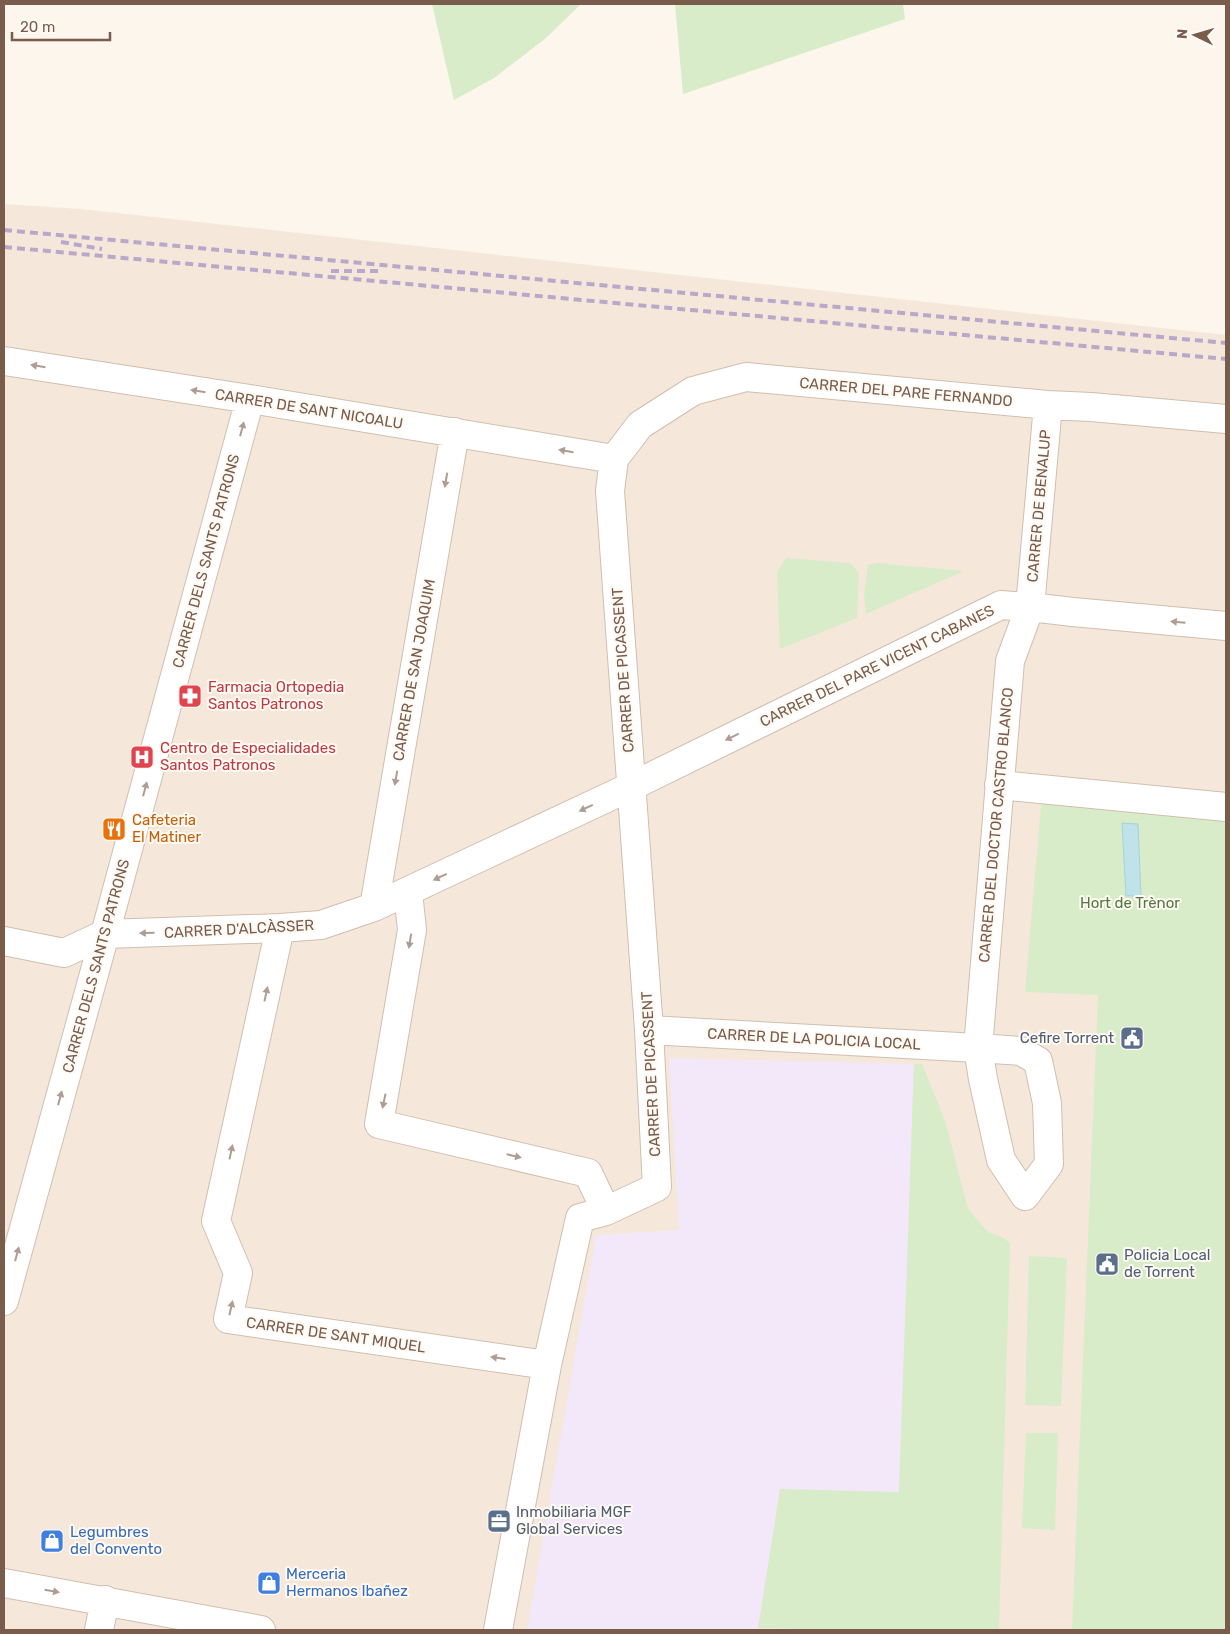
<svg xmlns="http://www.w3.org/2000/svg" width="1230" height="1634" viewBox="0 0 1230 1634" font-family="Rubik,sans-serif">
  <rect width="100%" height="100%" fill="#fdf6ec"/>
  <!-- residential -->
  <path fill="#f5e8da" d="M4,204L81,209L1226,335V1630H4Z"/>
  <!-- education -->
  <path fill="#f3e8fa" d="M669,1058L914,1064L899,1494L780,1489L758,1630H527L596,1235L679,1230Z"/>
  <!-- green -->
  <path fill="#d8ecc9" d="M432,4H581L545,39L494,78L454,100Z
    M675,4H903L905,19L683,94Z
    M786,558L850,563L859,573L857,618L780,649L777,572Z
    M877,563L964,571L866,614L864,595L868,565Z
    M1042,794L1226,811V1630H1072L1098,995L1025,992Z
    M914,1064H922L945,1120L968,1209L988,1232L1002,1237L1010,1243L999,1630H870L758,1628L780,1489L899,1492Z
    M1029,1256L1067,1258L1061,1406L1025,1405Z
    M1026,1433H1058L1055,1530L1022,1528Z"/>
  <!-- water -->
  <path fill="#bfe3e8" stroke="#a5d3da" d="M1122,823L1138,824L1141,896H1126Z"/>
  <g fill="none" stroke-linecap="round" stroke-linejoin="round">
    <!-- street casing -->
    <g stroke="#d1beb0" stroke-width="30">
      <path id="street" d="M4,361L250,399L614,459
        M614,459L640,425L693,391L746,377L1048,405L1091,407L1226,419
        M999,785L1226,807
        M408,892L412,930L379,1124L588,1173L606,1211
        M374,907L455,432
        M280,928L216,1221L238,1273L228,1319L547,1365
        M4,941L64,953L105,934L280,928L321,925L374,907L630,787L1001,605L1030,607L1073,612L1226,626
        M649,1030L978,1048L983,1079L1001,1160L1025,1196L1049,1164L1047,1103L1038,1061L1021,1051L978,1048L1010,661L1030,607L1048,405
        M4,1301L105,934L250,399
        M4,1583L261,1630
        M99,1630L105,1600
        M498,1630L547,1365L580,1218L606,1211L657,1187L649,1030L610,491L614,459"/>
    </g>
    <!-- street -->
    <use href="#street" stroke="#fff" stroke-width="28"/>
    <!-- rail -->
    <path stroke="#b9a8c9" stroke-width="4" stroke-dasharray="8 5" stroke-linecap="butt" d="M4,230L1226,343
      M61,242L102,249
      M4,247L1226,359
      M331,271H383"/>
  </g>
  <!-- one-way arrows -->
  <defs><path id="oneway-solid" d="M-6-.8H1V-3.2L6.5 0L1 3.2V.8H-6Z" transform="scale(1.25)"/></defs>
  <g fill="#af9d94">
    <use href="#oneway-solid" transform="translate(38 366) rotate(-171)"/>
    <use href="#oneway-solid" transform="translate(198 391) rotate(-171)"/>
    <use href="#oneway-solid" transform="translate(242 429) rotate(-75)"/>
    <use href="#oneway-solid" transform="translate(566 451) rotate(-170)"/>
    <use href="#oneway-solid" transform="translate(446 480) rotate(100)"/>
    <use href="#oneway-solid" transform="translate(1178 622) rotate(-175)"/>
    <use href="#oneway-solid" transform="translate(732 737) rotate(154)"/>
    <use href="#oneway-solid" transform="translate(396 778) rotate(100)"/>
    <use href="#oneway-solid" transform="translate(145 789) rotate(-75)"/>
    <use href="#oneway-solid" transform="translate(586 808) rotate(155)"/>
    <use href="#oneway-solid" transform="translate(440 877) rotate(155)"/>
    <use href="#oneway-solid" transform="translate(147 933) rotate(178)"/>
    <use href="#oneway-solid" transform="translate(410 941) rotate(99)"/>
    <use href="#oneway-solid" transform="translate(266 994) rotate(-78)"/>
    <use href="#oneway-solid" transform="translate(60 1098) rotate(-75)"/>
    <use href="#oneway-solid" transform="translate(384 1101) rotate(102)"/>
    <use href="#oneway-solid" transform="translate(231 1152) rotate(-78)"/>
    <use href="#oneway-solid" transform="translate(514 1156) rotate(13)"/>
    <use href="#oneway-solid" transform="translate(17 1254) rotate(-75)"/>
    <use href="#oneway-solid" transform="translate(231 1308) rotate(-77)"/>
    <use href="#oneway-solid" transform="translate(498 1358) rotate(-172)"/>
    <use href="#oneway-solid" transform="translate(52 1591) rotate(10)"/>
  </g>
  <!-- icons -->
  <defs>
    <g id="pharmacy-square" transform="scale(1.25)"><rect x="-9" y="-9" width="18" height="18" rx="4" fill="#e0444e" stroke="#fffaf3"/><path d="M-2-6h4v4h4v4h-4v4h-4v-4h-4v-4h4Z" fill="#fff"/></g>
    <g id="hospital-square" transform="scale(1.25)"><rect x="-9" y="-9" width="18" height="18" rx="4" fill="#e0444e" stroke="#fffaf3"/><path d="M-5-5h3v3.5h4V-5h3V5h-3V1.5h-4V5h-3Z" fill="#fff"/></g>
    <g id="restaurant-square" transform="scale(1.25)"><rect x="-9" y="-9" width="18" height="18" rx="4" fill="#e8710a" stroke="#fffaf3"/><path d="M-5-6h1v4h1v-4h1v4h1v-4h1v5L-1.5 .5V6h-2V.5L-5-1ZM5-6V6H3V1.5H1.5Q1.5-4 5-6Z" fill="#fff"/></g>
    <g id="civic-square" transform="scale(1.25)"><rect x="-9" y="-9" width="18" height="18" rx="4" fill="#5c6f8a" stroke="#fffaf3"/><path d="M-.6-6.5H3V-4.5H.6V-3L4-1V1h2V6H-6V1h2V-1L-.6-3ZM-1.2 2.5V6h2.4V2.5Z" fill="#fff"/></g>
    <g id="office-square" transform="scale(1.25)"><rect x="-9" y="-9" width="18" height="18" rx="4" fill="#5c6f8a" stroke="#fffaf3"/><path d="M-6-3h4V-5.5h4V-3h4V5H-6ZM-1-4.5V-3h2v-1.5ZM-6 0V1H6V0Z" fill="#fff"/></g>
    <g id="shop-square" transform="scale(1.25)"><rect x="-9" y="-9" width="18" height="18" rx="4" fill="#3f7fe0" stroke="#fffaf3"/><path d="M-5-2.5h2.3a2.7 3.5 0 0 1 5.4 0H5L5.5 6h-11ZM-1.5-2.5h3a1.5 2.3 0 0 0-3 0Z" fill="#fff"/></g>
  </defs>
  <g fill-rule="evenodd">
    <use href="#pharmacy-square" x="190" y="696"/>
    <use href="#hospital-square" x="142" y="757"/>
    <use href="#restaurant-square" x="114" y="829"/>
    <use href="#civic-square" x="1132" y="1038"/>
    <use href="#civic-square" x="1107" y="1264"/>
    <use href="#office-square" x="499" y="1521"/>
    <use href="#shop-square" x="52" y="1541"/>
    <use href="#shop-square" x="269" y="1583"/>
  </g>
  <g text-anchor="middle" dominant-baseline="central" stroke-width="4" stroke-linejoin="round" paint-order="stroke">
    <!-- street labels -->
    <g font-size="15" fill="#7a5c4d" stroke="#fffaf3">
      <text transform="translate(906 392) rotate(5)">CARRER DEL PARE FERNANDO</text>
      <text transform="translate(309 409) rotate(9)">CARRER DE SANT NICOALU</text>
      <text transform="translate(1039 506) rotate(-85)">CARRER DE BENALUP</text>
      <text transform="translate(206 561) rotate(-75)">CARRER DELS SANTS PATRONS</text>
      <text transform="translate(877 666) rotate(-26)">CARRER DEL PARE VICENT CABANES</text>
      <text transform="translate(414 670) rotate(-80)">CARRER DE SAN JOAQUIM</text>
      <text transform="translate(623 670) rotate(-94)">CARRER DE PICASSENT</text>
      <text transform="translate(996 825) rotate(-85)">CARRER DEL DOCTOR CASTRO BLANCO</text>
      <text transform="translate(239 929) rotate(-3)">CARRER D'ALCÀSSER</text>
      <text transform="translate(96 966) rotate(-75)">CARRER DELS SANTS PATRONS</text>
      <text transform="translate(814 1039) rotate(3)">CARRER DE LA POLICIA LOCAL</text>
      <text transform="translate(651 1074) rotate(-93)">CARRER DE PICASSENT</text>
      <text transform="translate(336 1335) rotate(8)">CARRER DE SANT MIQUEL</text>
    </g>
    <!-- health labels -->
    <g font-size="15" fill="#be3a42" stroke="#fffaf3" text-anchor="start">
      <text x="208" y="687">Farmacia Ortopedia<tspan x="208" dy="17">Santos Patronos</tspan></text>
      <text x="160" y="748">Centro de Especialidades<tspan x="160" dy="17">Santos Patronos</tspan></text>
    </g>
    <!-- food labels -->
    <g font-size="15" fill="#c56008" stroke="#fffaf3" text-anchor="start">
      <text x="132" y="820">Cafeteria<tspan x="132" dy="17">El Matiner</tspan></text>
    </g>
    <!-- park labels -->
    <g font-size="15" fill="#537a41" stroke="#fffaf3">
      <text x="1130" y="903">Hort de Trènor</text>
    </g>
    <!-- service labels -->
    <g font-size="15" fill="#4e5e75" stroke="#fffaf3" text-anchor="start">
      <text x="1114" y="1038" text-anchor="end">Cefire Torrent</text>
      <text x="1124" y="1255">Policia Local<tspan x="1124" dy="17">de Torrent</tspan></text>
      <text x="516" y="1512">Inmobiliaria MGF<tspan x="516" dy="17">Global Services</tspan></text>
    </g>
    <!-- shop labels -->
    <g font-size="15" fill="#366cbe" stroke="#fffaf3" text-anchor="start">
      <text x="70" y="1532">Legumbres<tspan x="70" dy="17">del Convento</tspan></text>
      <text x="286" y="1574">Merceria<tspan x="286" dy="17">Hermanos Ibañez</tspan></text>
    </g>
  </g>
  <!-- border -->
  <rect width="1230" height="1634" fill="none" stroke="#7a5c4d" stroke-width="10"/>
  <!-- north arrow -->
  <g transform="translate(1195 35) rotate(275)" stroke="#fffaf3" stroke-width="4" paint-order="stroke">
  <path d="M0-4L9 19L0 12L-9 19Z" fill="#7a5c4d"/>
  <text y="-8" font-size="14" font-weight="bold" text-anchor="middle" fill="#7a5c4d">N</text>
  </g>
  <!-- scale -->
  <path d="M12 32v8h98v-8" fill="none" stroke="#7a5c4d" stroke-width="2.5"/>
  <text x="20" y="32" font-size="15" fill="#7a5c4d" stroke="#fffaf3" stroke-width="4" paint-order="stroke">20 m</text>
</svg>
